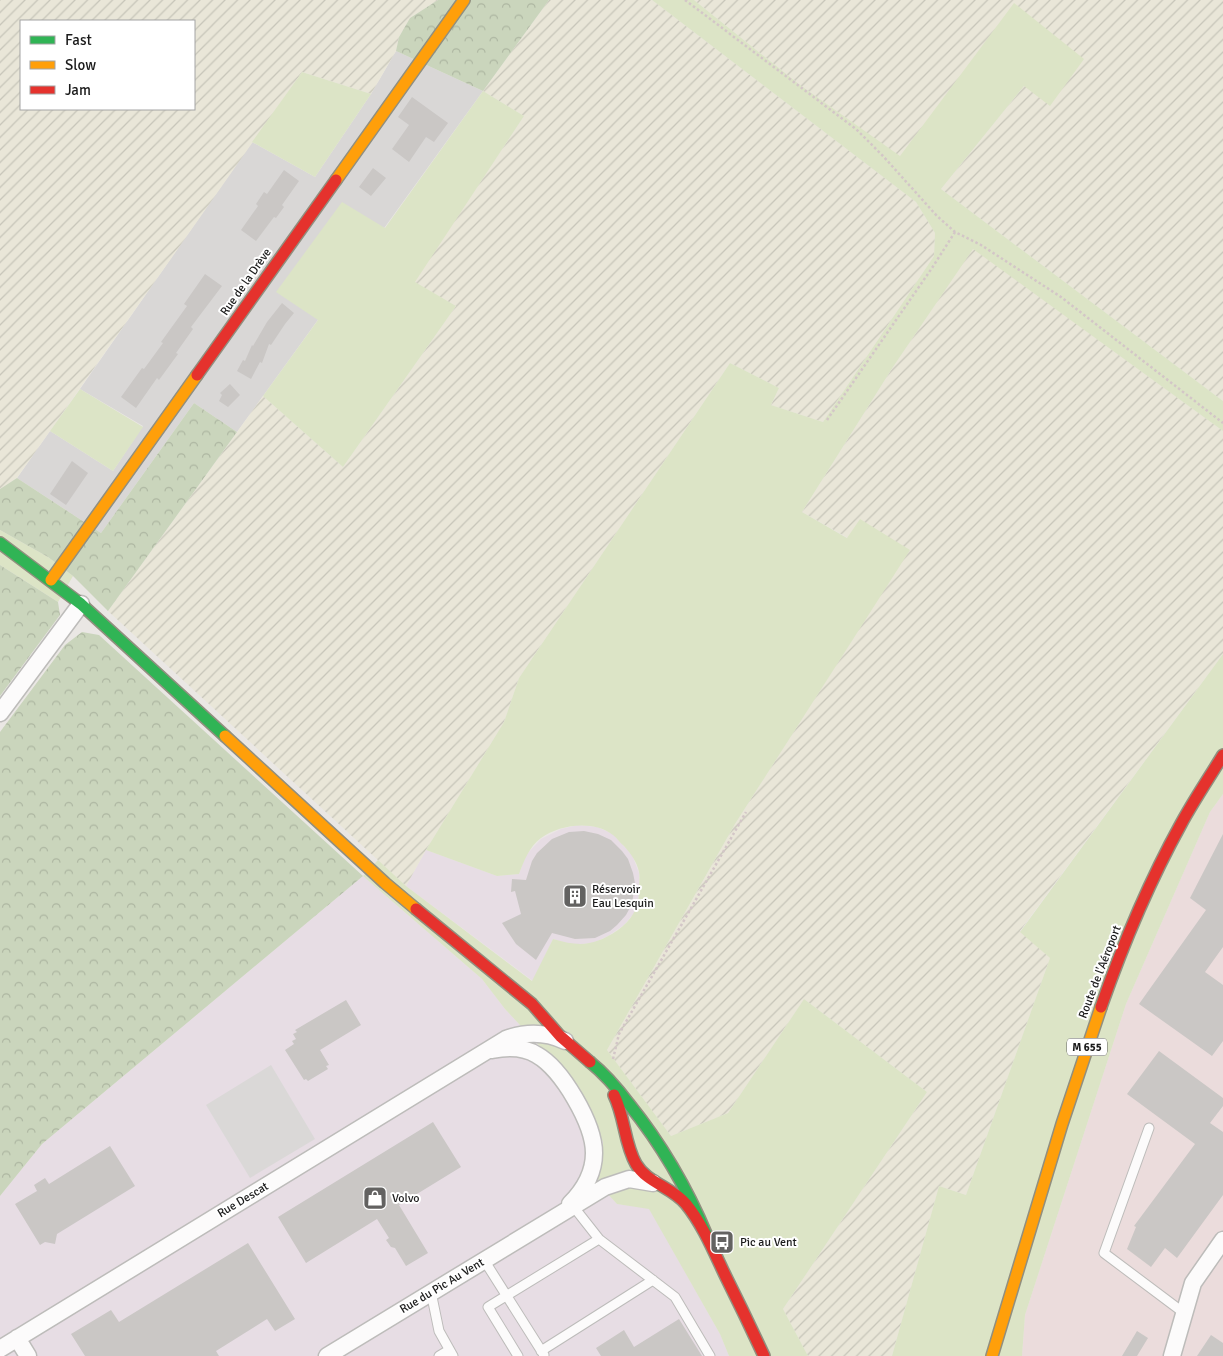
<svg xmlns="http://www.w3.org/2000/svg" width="1223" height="1356" viewBox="0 0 1223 1356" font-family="Signika,sans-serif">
  <defs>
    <pattern id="farmland-furrows" width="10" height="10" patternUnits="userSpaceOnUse" patternTransform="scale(1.25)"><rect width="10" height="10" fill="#e9e6d8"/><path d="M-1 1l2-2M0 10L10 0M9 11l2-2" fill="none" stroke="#c7c5b9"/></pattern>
    <pattern id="forest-crowns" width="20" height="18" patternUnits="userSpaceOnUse" patternTransform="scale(1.25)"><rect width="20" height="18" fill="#cad5bc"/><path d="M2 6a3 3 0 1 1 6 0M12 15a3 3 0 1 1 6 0" fill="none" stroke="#adb6a1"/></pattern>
  </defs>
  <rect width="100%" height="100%" fill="#eae7e4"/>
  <!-- residential -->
  <path fill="#d9d7d6" d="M396,51L483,91L237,432L194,403L101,533L17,478L50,431L113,471L143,426L80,389L252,142L315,177L371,94Z"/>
  <!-- commercial -->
  <path fill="#ebdcdc" d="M1223,794V1356H1022L1025,1315L1126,1004L1210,812Z"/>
  <!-- industrial -->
  <path fill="#e7dde4" d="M578,825L597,827L613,834L632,855L639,873V894L635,912L624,925L608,936L593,943L571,945L553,939L533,981L406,886L426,850L497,876L519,874L526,855L541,839L561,829Z
    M363,876L482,979L505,1009L561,1069L586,1105L603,1142L596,1181L617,1204L649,1208L720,1334L729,1356H0V1196L42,1144Z"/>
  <!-- farmland -->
  <path fill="url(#farmland-furrows)" fill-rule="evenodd" d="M0,0H438L410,18L399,37L396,51L371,94L302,72L17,478L0,489ZM21,21H194V109H21Z
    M549,0H652L916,202L935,233L934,256L823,422L771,405L779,388L730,363L519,678L504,722L426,850L406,886L108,611L263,396L343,467L456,306L414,282L524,116L483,91Z
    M694,0H1223V401L941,189L1024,86L1014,4L900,157L800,85Z
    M973,248L1223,431V654L1020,931L1050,958L966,1195L939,1186L892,1356H808L783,1309L927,1092L804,999L728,1113L671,1136L607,1050L735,824L861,626L860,519L848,538L802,512L893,367Z"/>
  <!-- grass -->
  <path fill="#dce4c6" d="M652,0H694L800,85L900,156L1014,3L1084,59L1050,106L1024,86L941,189L1223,401V431L973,249L893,367L802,512L847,538L860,519L910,550L735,824L607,1050L671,1136L728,1113L804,999L927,1092L783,1309L808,1356H729L720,1334L649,1209L617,1204L596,1181L603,1142L586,1105L561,1069L505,1009L482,979L363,876L378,860L406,886L532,981L553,939C580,947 594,946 618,930C632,920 640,906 639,888C639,883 640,877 639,872C637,862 631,854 624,846C620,843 617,838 613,835C594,820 560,824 541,838C529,847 524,861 519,874L497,876L426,850L504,722L519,678L730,363L779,388L771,405L823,422L934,256L935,233L916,202Z
    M302,72L371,94L315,177L252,142Z
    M483,91L524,116L415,282L456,306L343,467L263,396L318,320L276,292L342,202L385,228Z
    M80,389L143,427L113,471L50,431Z
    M0,530L48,557L73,576L58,602L0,565Z
    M1223,654V794L1210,812L1126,1004L1025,1315L1022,1356H892L939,1186L966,1195L1050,958L1020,932Z"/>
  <!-- forest -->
  <path fill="url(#forest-crowns)" d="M438,0H549L483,91L396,51L399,37L410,18Z
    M194,403L237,432L108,611L73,576L48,557L0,530V489L17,478L101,533Z
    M0,565L58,602L60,615L0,696Z
    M82,632L99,635L363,876L42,1144L0,1196V732L65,645Z"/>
  <!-- parking -->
  <path fill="#dad8d7" d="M271,1065L315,1139L250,1178L206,1105Z"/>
  <!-- building -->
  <path fill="#cac7c5" d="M412,97L448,123L434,142L426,137L409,162L392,149L409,125L398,117Z
    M373,168L386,178L371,196L359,187Z
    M284,170L299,181L282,205L284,207L276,218L274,217L256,241L241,230L258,206L256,204L264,192L267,194Z
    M205,274L222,286L191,327L193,329L176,353L178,354L159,380L157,378L136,408L121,397L142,368L144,369L163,343L161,342L187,306L184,304Z
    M282,303L294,313L285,324L271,345L269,344L262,363L260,362L251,379L237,371L243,360L245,361L252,345L253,346L267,322Z
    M230,384L240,395L228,407L219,401L222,395L220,393Z
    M72,461L88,473L66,505L50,494Z
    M584,831L598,834L611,840L622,851L628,859L633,873L635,883L632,904L626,915L617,925L610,931L595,938L575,939L552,933L536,960L516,944L502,923L521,914L515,891L511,892L512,879L526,880L532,861L537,853L552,839L569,832Z
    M1223,834V947L1205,972L1223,985V1041L1212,1056L1139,1004L1206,910L1190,898Z
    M346,1000L361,1025L320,1050L329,1065L326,1066L328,1069L308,1081L306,1079L304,1080L285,1050L294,1044L292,1041L296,1039L293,1034L297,1032L295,1030Z
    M1159,1051L1223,1098V1106L1210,1123L1223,1132V1195L1177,1258L1165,1248L1151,1267L1127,1249L1136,1227L1134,1226L1195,1144L1127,1094Z
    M433,1122L461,1167L399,1205L428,1253L406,1266L395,1248L391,1247L386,1240L389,1238L377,1219L306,1263L278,1217Z
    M110,1146L135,1186L57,1234L55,1244L45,1242L40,1245L15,1204L37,1191L34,1185L45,1178L49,1184Z
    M248,1243L295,1319L275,1331L267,1319L216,1351L219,1356H85L71,1334L111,1310L119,1322Z
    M679,1319L702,1356H601L596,1348L624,1330L634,1347Z
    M1137,1331L1148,1338L1137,1356H1122Z
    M1211,1335L1223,1343V1356H1197Z"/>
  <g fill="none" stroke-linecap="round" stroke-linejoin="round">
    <!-- lane casing -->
    <g stroke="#bdbcba" stroke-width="11">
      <path id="lane" d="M1149,1128L1104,1253L1184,1313
        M573,1206L599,1239L675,1297L710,1356
        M484,1260L544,1355
        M431,1292L439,1331L453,1356
        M541,1351L653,1280
        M439,1356L449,1350
        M518,1356L488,1307L599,1239"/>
    </g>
    <!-- street casing -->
    <g stroke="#bdbcba" stroke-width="19">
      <path id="street" d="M0,713L81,604
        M492,1050C507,1047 524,1047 537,1055C562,1069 594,1124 594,1153C594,1173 584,1190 570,1204
        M17,1338L28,1356
        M0,1349L506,1039C525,1032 546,1032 565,1041
        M327,1356L605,1187L629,1179L653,1183
        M1172,1356L1193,1283L1223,1240"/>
    </g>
    <!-- fast casing -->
    <g stroke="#918f7f" stroke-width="14">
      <path id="fast" d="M0,543L81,604L225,736
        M590,1062C605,1074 617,1088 629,1104C662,1145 687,1188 707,1236"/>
    </g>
    <!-- slow casing -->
    <g stroke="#918f7f" stroke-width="14">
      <path id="slow" d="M336,180L464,0
        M51,580L197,375
        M225,736L385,883L416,909
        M992,1356L1062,1124L1101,1007"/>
    </g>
    <!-- jam casing -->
    <g stroke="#918f7f" stroke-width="14">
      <path id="jam" d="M197,375L336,180
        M416,909L532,1004L560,1036L590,1062
        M1101,1007C1123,944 1149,882 1181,824C1194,800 1209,778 1223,755
        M614,1095C625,1117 624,1143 636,1164C647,1183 672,1187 686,1204C703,1225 714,1252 726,1277C739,1303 752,1330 764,1356"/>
    </g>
    <!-- path -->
    <path stroke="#d3c6c7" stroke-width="2.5" stroke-dasharray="2.5 2.5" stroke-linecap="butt" d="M685,0L856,129L883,156L937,216L955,232L981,245L1061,297L1223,423
      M827,420L932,268L955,232
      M613,1059L619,1034L746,812"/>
    <!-- lane -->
    <use href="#lane" stroke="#fcfbfb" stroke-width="9"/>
    <!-- street -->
    <use href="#street" stroke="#fcfbfb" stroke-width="16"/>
    <!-- fast -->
    <use href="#fast" stroke="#30b455" stroke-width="11"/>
    <!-- slow -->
    <use href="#slow" stroke="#ff9f0a" stroke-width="11"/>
    <!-- jam -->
    <use href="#jam" stroke="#e5322d" stroke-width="11"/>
  </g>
  <!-- icons -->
  <defs>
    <g id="building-square" transform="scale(1.25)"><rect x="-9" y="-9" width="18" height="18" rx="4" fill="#636261" stroke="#fff"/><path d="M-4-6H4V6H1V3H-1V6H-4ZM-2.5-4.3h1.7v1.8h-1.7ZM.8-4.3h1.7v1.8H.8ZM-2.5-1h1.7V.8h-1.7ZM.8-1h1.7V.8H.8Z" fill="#fff"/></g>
    <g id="shop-square" transform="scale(1.25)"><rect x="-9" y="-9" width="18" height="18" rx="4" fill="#636261" stroke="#fff"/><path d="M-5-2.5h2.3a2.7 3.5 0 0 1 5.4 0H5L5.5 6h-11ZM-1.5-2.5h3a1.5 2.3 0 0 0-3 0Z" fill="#fff"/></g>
    <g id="bus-square" transform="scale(1.25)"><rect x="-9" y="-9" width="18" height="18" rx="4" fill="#636261" stroke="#fff"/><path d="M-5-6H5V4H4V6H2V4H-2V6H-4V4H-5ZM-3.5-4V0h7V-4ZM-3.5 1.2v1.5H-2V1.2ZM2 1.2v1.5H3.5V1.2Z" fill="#fff"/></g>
  </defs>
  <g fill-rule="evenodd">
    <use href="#building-square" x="575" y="896"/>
    <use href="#shop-square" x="375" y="1198"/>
    <use href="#bus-square" x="722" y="1242"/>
  </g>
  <g text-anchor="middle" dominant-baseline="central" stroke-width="4" stroke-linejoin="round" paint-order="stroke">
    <!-- shield labels -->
    <rect fill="#fff" stroke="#5f5f5f" stroke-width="1" x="1067" y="1038.5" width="40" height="17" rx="4"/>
    <g font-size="11" font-weight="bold" fill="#1b1b1b">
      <text x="1087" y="1047">M 655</text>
    </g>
    <!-- street labels -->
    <g font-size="12" fill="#1b1b1b" stroke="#fff">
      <text transform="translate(246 282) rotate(-55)">Rue de la Drève</text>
      <text transform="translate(1100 972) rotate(-69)">Route de l'Aéroport</text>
      <text transform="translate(243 1200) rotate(-31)">Rue Descat</text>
      <text transform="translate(442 1286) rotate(-31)">Rue du Pic Au Vent</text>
    </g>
    <!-- poi labels -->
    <g font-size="12" fill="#1b1b1b" stroke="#fff" text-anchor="start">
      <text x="592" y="889">Réservoir<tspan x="592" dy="14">Eau Lesquin</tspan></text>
      <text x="392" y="1198">Volvo</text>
      <text x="740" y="1242">Pic au Vent</text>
    </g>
  </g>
  <!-- legend -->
  <rect x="20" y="20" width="175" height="90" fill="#ffffff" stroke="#a4a4a4"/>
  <rect x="30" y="36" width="25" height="8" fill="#30b455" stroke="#a4a4a4"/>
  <text x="65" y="45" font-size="15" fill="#1b1b1b">Fast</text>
  <rect x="30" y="61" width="25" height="8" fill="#ff9f0a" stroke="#a4a4a4"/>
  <text x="65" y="70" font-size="15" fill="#1b1b1b">Slow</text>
  <rect x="30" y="86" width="25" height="8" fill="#e5322d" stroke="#a4a4a4"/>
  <text x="65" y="95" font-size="15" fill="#1b1b1b">Jam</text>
</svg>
